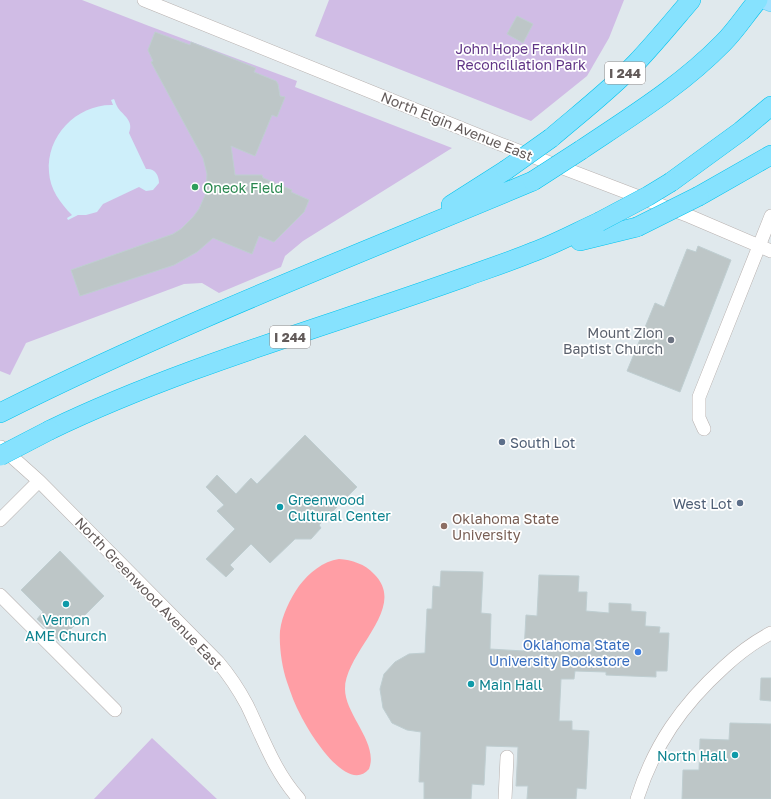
<svg xmlns="http://www.w3.org/2000/svg" width="771" height="799" viewBox="0 0 771 799" font-family="'Golos Text',sans-serif">
  <rect width="100%" height="100%" fill="#e0e9ed"/>
  <!-- green -->
  <path fill="#d0bce5" d="M0,0H82L149,26L297,81L295,87L452,148L303,241L285,256L281,267L219,293L202,283L184,284L26,343L10,375L0,371Z
    M329,0H624L609,38L587,76L531,121L315,36Z
    M152,738L217,799H94Z"/>
  <!-- sand -->
  <path fill="#ceeffa" d="M114,99C115,101 116,105 118,108C124,116 134,121 129,133L146,169C154,168 159,174 159,183L153,190L146,191L139,187L103,204L97,212L86,215H78L68,220L67,218L72,215C60,203 50,189 49,172C46,136 77,104 113,105L111,100Z"/>
  <!-- water -->
  <path fill="#ff9ea5" d="M339,559C352,560 365,564 374,574C409,608 345,651 345,689C345,715 379,743 369,769C347,795 309,732 301,716C295,705 291,694 287,682C282,667 279,647 280,631C282,615 290,599 299,586C309,573 323,561 339,559Z"/>
  <!-- building -->
  <path fill="#bdc6c7" stroke="#bfced1" d="M517,16L533,24L523,43L507,34Z
    M155,32L190,45L191,42L256,68L254,72L276,81L278,84L280,96L285,97L277,117L272,115L255,156L231,146L235,175H262L263,178L292,190L291,192L309,200L304,212L274,242L259,236L252,254L213,238L197,252L174,265L80,296L71,270L173,234L181,229L193,217L199,209L206,193L207,174L203,158L151,62L153,61L148,50Z
    M698,246L731,260L680,392L627,371L655,303L664,307L687,249L696,252Z
    M305,435L357,487L319,525L321,528L311,539H295L270,563L251,544L230,565L234,569L226,577L206,559L235,529L217,511L224,505L206,487L217,475L236,494L251,478L257,484Z
    M60,551L104,596L59,641L37,619L43,612L21,590Z
    M441,571L483,572L481,613L491,614L490,649L524,651L526,615L537,616L539,575L579,576L578,592H587L586,611L609,613V603L631,604V611L646,612L645,626L660,627L659,633H669L667,671H656V677L606,675V672L575,671L574,679H561L559,721H572V730L589,731L586,789L577,788L576,799H527L528,786H516L518,747L486,746L484,785L472,784L471,799H424V782H419L421,732L407,730L392,723L383,708L380,689L384,674L395,662L409,654L425,653L427,609H432L433,586L440,587Z
    M761,678H771V701L760,700Z
    M730,723L771,724V799H682L683,770H699L700,739L729,740Z"/>
  <g fill="none" stroke-linecap="round" stroke-linejoin="round">
    <!-- minor casing -->
    <g stroke="#b7b0ae" stroke-width="14">
      <path id="minor" d="M144,0L500,144L689,216L771,251
        M704,429L699,418V397L771,216
        M1,447L39,481L218,662C229,675 239,690 247,705C263,738 274,771 299,799
        M0,520L39,481
        M0,595L115,710
        M505,799L507,757
        M637,799C654,745 682,705 724,667C738,654 754,642 771,633"/>
    </g>
    <!-- major casing -->
    <g stroke="#53d1f3" stroke-width="18">
      <path id="major" d="M764,0L771,3"/>
    </g>
    <!-- highway casing -->
    <g stroke="#00c3ed" stroke-width="20">
      <path id="highway" d="M551,138C579,114 610,90 636,63C655,43 673,21 691,0
        M581,150C630,117 681,86 723,43C736,30 746,14 758,0
        M671,182L741,131L771,106
        M699,196L771,155
        M451,205L506,170
        M580,241L637,227
        M0,413C173,326 354,256 533,181
        M50,430C183,366 326,327 465,277C487,269 511,261 533,252C555,244 577,232 599,222"/>
    </g>
    <!-- minor -->
    <use href="#minor" stroke="#fff" stroke-width="13"/>
    <!-- major -->
    <use href="#major" stroke="#a3e1ff" stroke-width="17"/>
    <!-- highway -->
    <use href="#highway" stroke="#86e2fe" stroke-width="19"/>
    <!-- highway-bridge casing -->
    <g stroke="#00c3ed" stroke-width="20" stroke-linecap="butt">
      <path id="highway-bridge" d="M506,170L551,138
        M533,181L581,150
        M599,222L648,196L671,182
        M637,227L699,196
        M0,456L50,430"/>
    </g>
    <!-- highway-bridge -->
    <use href="#highway-bridge" stroke="#86e2fe" stroke-width="19"/>
  </g>
  <!-- markers -->
  <circle fill="#2e9e5b" stroke="#fff" stroke-width="1.5" cx="195" cy="187" r="4"/>
  <circle fill="#6b7280" stroke="#fff" stroke-width="1.5" cx="671" cy="340" r="4"/>
  <g fill="#5c6f8a" stroke="#fff" stroke-width="1.5">
    <circle cx="502" cy="442" r="4"/>
    <circle cx="740" cy="503" r="4"/>
  </g>
  <g fill="#0f9aa8" stroke="#fff" stroke-width="1.5">
    <circle cx="280" cy="507" r="4"/>
    <circle cx="66" cy="604" r="4"/>
    <circle cx="471" cy="684" r="4"/>
    <circle cx="735" cy="755" r="4"/>
  </g>
  <circle fill="#8d6e63" stroke="#fff" stroke-width="1.5" cx="444" cy="526" r="4"/>
  <circle fill="#3f7fe0" stroke="#fff" stroke-width="1.5" cx="638" cy="652" r="4"/>
  <g text-anchor="middle" dominant-baseline="central" stroke-width="3.5" stroke-linejoin="round" paint-order="stroke">
    <!-- shield labels -->
    <g fill="#fff" stroke="#918c8b" stroke-width="1">
      <rect x="605" y="62" width="40" height="22" rx="3"/>
      <rect x="270" y="326" width="40" height="22" rx="3"/>
    </g>
    <g font-size="13" font-weight="bold" fill="#625a59">
      <text x="625" y="73">I 244</text>
      <text x="290" y="337">I 244</text>
    </g>
    <!-- park labels -->
    <g font-size="14" fill="#603486" stroke="#fff">
      <text x="521" y="48">John Hope Franklin<tspan x="521" dy="16">Reconciliation Park</tspan></text>
    </g>
    <!-- street labels -->
    <g font-size="14" fill="#625a59" stroke="#fff">
      <text transform="translate(457 126) rotate(22)">North Elgin Avenue East</text>
      <text transform="translate(149 593) rotate(46)">North Greenwood Avenue East</text>
    </g>
    <!-- leisure labels -->
    <g font-size="14" fill="#27864d" stroke="#fff" text-anchor="start">
      <text x="203" y="187">Oneok Field</text>
    </g>
    <!-- worship labels -->
    <g font-size="14" fill="#5b616d" stroke="#fff" text-anchor="end">
      <text x="663" y="332">Mount Zion<tspan x="663" dy="16">Baptist Church</tspan></text>
    </g>
    <!-- service labels -->
    <g font-size="14" fill="#4e5e75" stroke="#fff" text-anchor="start">
      <text x="510" y="442">South Lot</text>
      <text x="732" y="503" text-anchor="end">West Lot</text>
    </g>
    <!-- culture labels -->
    <g font-size="14" fill="#0d838f" stroke="#fff" text-anchor="start">
      <text x="288" y="499">Greenwood<tspan x="288" dy="16">Cultural Center</tspan></text>
      <text x="66" y="619" text-anchor="middle">Vernon<tspan x="66" dy="16">AME Church</tspan></text>
      <text x="479" y="684">Main Hall</text>
      <text x="727" y="755" text-anchor="end">North Hall</text>
    </g>
    <!-- education labels -->
    <g font-size="14" fill="#785e54" stroke="#fff" text-anchor="start">
      <text x="452" y="518">Oklahoma State<tspan x="452" dy="16">University</tspan></text>
    </g>
    <!-- shop labels -->
    <g font-size="14" fill="#366cbe" stroke="#fff" text-anchor="end">
      <text x="630" y="644">Oklahoma State<tspan x="630" dy="16">University Bookstore</tspan></text>
    </g>
  </g>
</svg>
